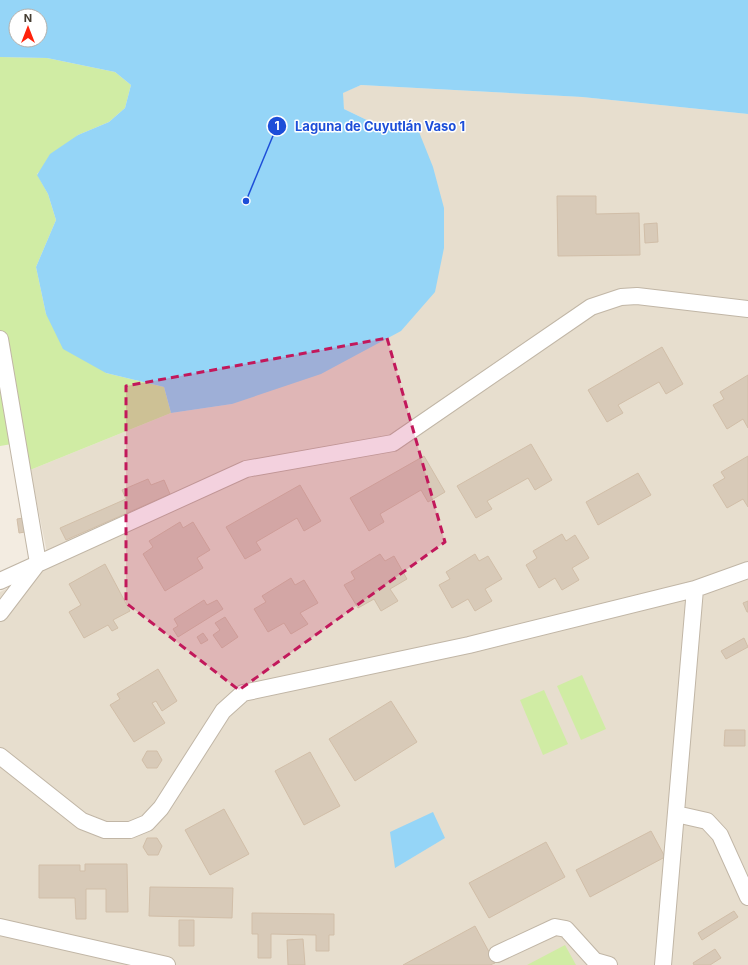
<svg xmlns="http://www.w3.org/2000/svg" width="748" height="965" viewBox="0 0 748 965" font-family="Inter,sans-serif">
  <rect width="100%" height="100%" fill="#f3ece1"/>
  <!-- residential -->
  <path fill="#e7dece" d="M361,85L582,97L748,114V965H0V592L50,567L30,470L171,413L232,404L405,124L371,122L344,109L342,93Z"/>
  <!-- green -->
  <path fill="#d0eca4" d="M0,57L47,58L115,72L131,85L125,108L109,122L78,135L37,174L48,194L56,220L36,267L46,314L106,373L164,387L171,413L30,470L24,442L0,446Z
    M582,675L606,729L581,740L557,686Z
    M544,690L568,744L543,755L520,700Z
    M565,945L576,965H527Z"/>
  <!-- water -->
  <path fill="#95d5f7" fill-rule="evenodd" d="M0,0H748V114L582,97L361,85L343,93L344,109L371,122L405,124L417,127L433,167L444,208V248L435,292L401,331L321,374L232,404L171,413L164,387L106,373L63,349L46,314L36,267L56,220L48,194L37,175L50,154L78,135L109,122L125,108L131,85L115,72L47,58L0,57ZM16,16H40V40H16Z
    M433,812L445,838L395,868L390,832Z"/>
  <!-- building -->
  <path fill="#d8cab8" stroke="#d1bea8" d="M557,196H596V214L639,213L640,255L558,256Z
    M657,223L658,242L645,243L644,224Z
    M662,347L683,384L666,394L659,382L618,405L623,413L607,422L588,390Z
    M748,375V428L743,419L727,429L713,405L724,399L720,392Z
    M531,444L552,480L535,490L528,478L487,501L492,509L476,518L457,486Z
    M424,456L445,492L428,502L421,490L380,514L384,522L369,531L350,498Z
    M748,456V507L743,499L727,508L713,485L725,478L721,472Z
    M638,473L651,495L598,525L586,502Z
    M148,479L151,485L164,480L170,494L66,540L60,528L126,499L122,490Z
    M300,485L321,521L304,531L297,518L256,542L261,550L245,559L226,527Z
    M29,517L31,531L19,533L17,519Z
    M180,522L183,528L193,522L210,550L197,558L203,568L165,591L143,554L153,547L149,541Z
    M562,534L566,541L575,535L589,558L572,568L579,580L562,590L555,578L539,588L526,565L537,558L533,551Z
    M380,554L385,561L394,556L407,579L390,589L398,601L381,611L374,599L358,608L344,585L355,579L351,572Z
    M475,554L479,561L488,556L502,579L485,589L492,601L475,611L468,599L452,608L439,585L450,579L446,572Z
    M105,564L130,611L113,620L118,628L112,631L108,625L84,638L69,612L81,605L69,584Z
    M291,578L295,585L304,580L318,603L300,613L308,624L291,634L284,623L268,632L254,609L266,602L262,596Z
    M204,600L207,605L217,600L223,609L178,637L173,629L178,626L174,619Z
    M748,601V612H747L743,603Z
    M225,617L238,637L222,648L213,635L220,630L215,623Z
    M203,633L208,640L201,644L197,637Z
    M744,638L748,647L726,659L721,651Z
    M158,669L177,701L162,711L156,701L152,703L165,723L134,742L110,705L120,699L117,694Z
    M391,701L417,742L355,781L329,739Z
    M725,730H745V746H724Z
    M147,751H157L162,760L157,768H147L142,760Z
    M310,752L340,806L304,825L275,771Z
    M224,809L249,854L210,875L185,830Z
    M651,831L665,857L590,897L576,870Z
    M147,838H157L162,846L158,855H148L143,847Z
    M546,842L565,877L489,918L469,883Z
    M85,864H127L128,912H106V889H86V919H76L75,898H39V865H80V871H85Z
    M150,887L233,888L232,918L149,916Z
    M734,911L738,917L702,940L698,933Z
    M252,913L334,914V935H329V951H316V935L271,934V958H258V934H252Z
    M179,920H194V946H179Z
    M475,926L495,963L490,965H403Z
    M303,939L305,965H288L287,940Z
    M715,949L721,958L710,965H694L693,963Z"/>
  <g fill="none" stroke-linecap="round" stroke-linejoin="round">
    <!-- minor casing -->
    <g stroke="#c1b6a6" stroke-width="18">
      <path id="minor" d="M0,339L38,563L0,613
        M0,581L246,469L393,443L591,307L621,297L637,296L748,309
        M0,756L82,821L105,830H130L147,823L161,808L223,711L243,693L469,645L695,589L748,570
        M676,814L707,821L720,835L748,897
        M0,927L167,965
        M497,954L555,927L566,929L595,961L609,965
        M663,965L695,589"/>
    </g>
    <!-- minor -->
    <use href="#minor" stroke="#fff" stroke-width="16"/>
  </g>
  <!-- marked area -->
  <path fill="#c2185b" fill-opacity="0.2" stroke="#c2185b" stroke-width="3" stroke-dasharray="8 5" stroke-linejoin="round" d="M387,338L445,542L239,690L126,603V386Z"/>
  <!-- callouts -->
  <path fill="none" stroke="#1d4ed8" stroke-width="1.5" d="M246 201L277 126"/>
  <g fill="#1d4ed8" stroke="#fff" stroke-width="1.5">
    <circle cx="246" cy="201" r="4"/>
    <circle cx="277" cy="126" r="10"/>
  </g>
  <g font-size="12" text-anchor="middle" font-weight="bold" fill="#fff">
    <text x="277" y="130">1</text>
  </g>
  <g font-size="13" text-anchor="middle" font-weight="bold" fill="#1d4ed8" stroke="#fff" stroke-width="3" stroke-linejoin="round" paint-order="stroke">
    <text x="380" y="131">Laguna de Cuyutlán Vaso 1</text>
  </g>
  <!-- north arrow -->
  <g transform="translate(28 28)"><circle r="19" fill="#ffffff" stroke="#b4b1ad"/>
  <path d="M0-3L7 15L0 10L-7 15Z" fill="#ff220b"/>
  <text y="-6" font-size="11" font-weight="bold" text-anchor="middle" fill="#443c31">N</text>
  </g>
</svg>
